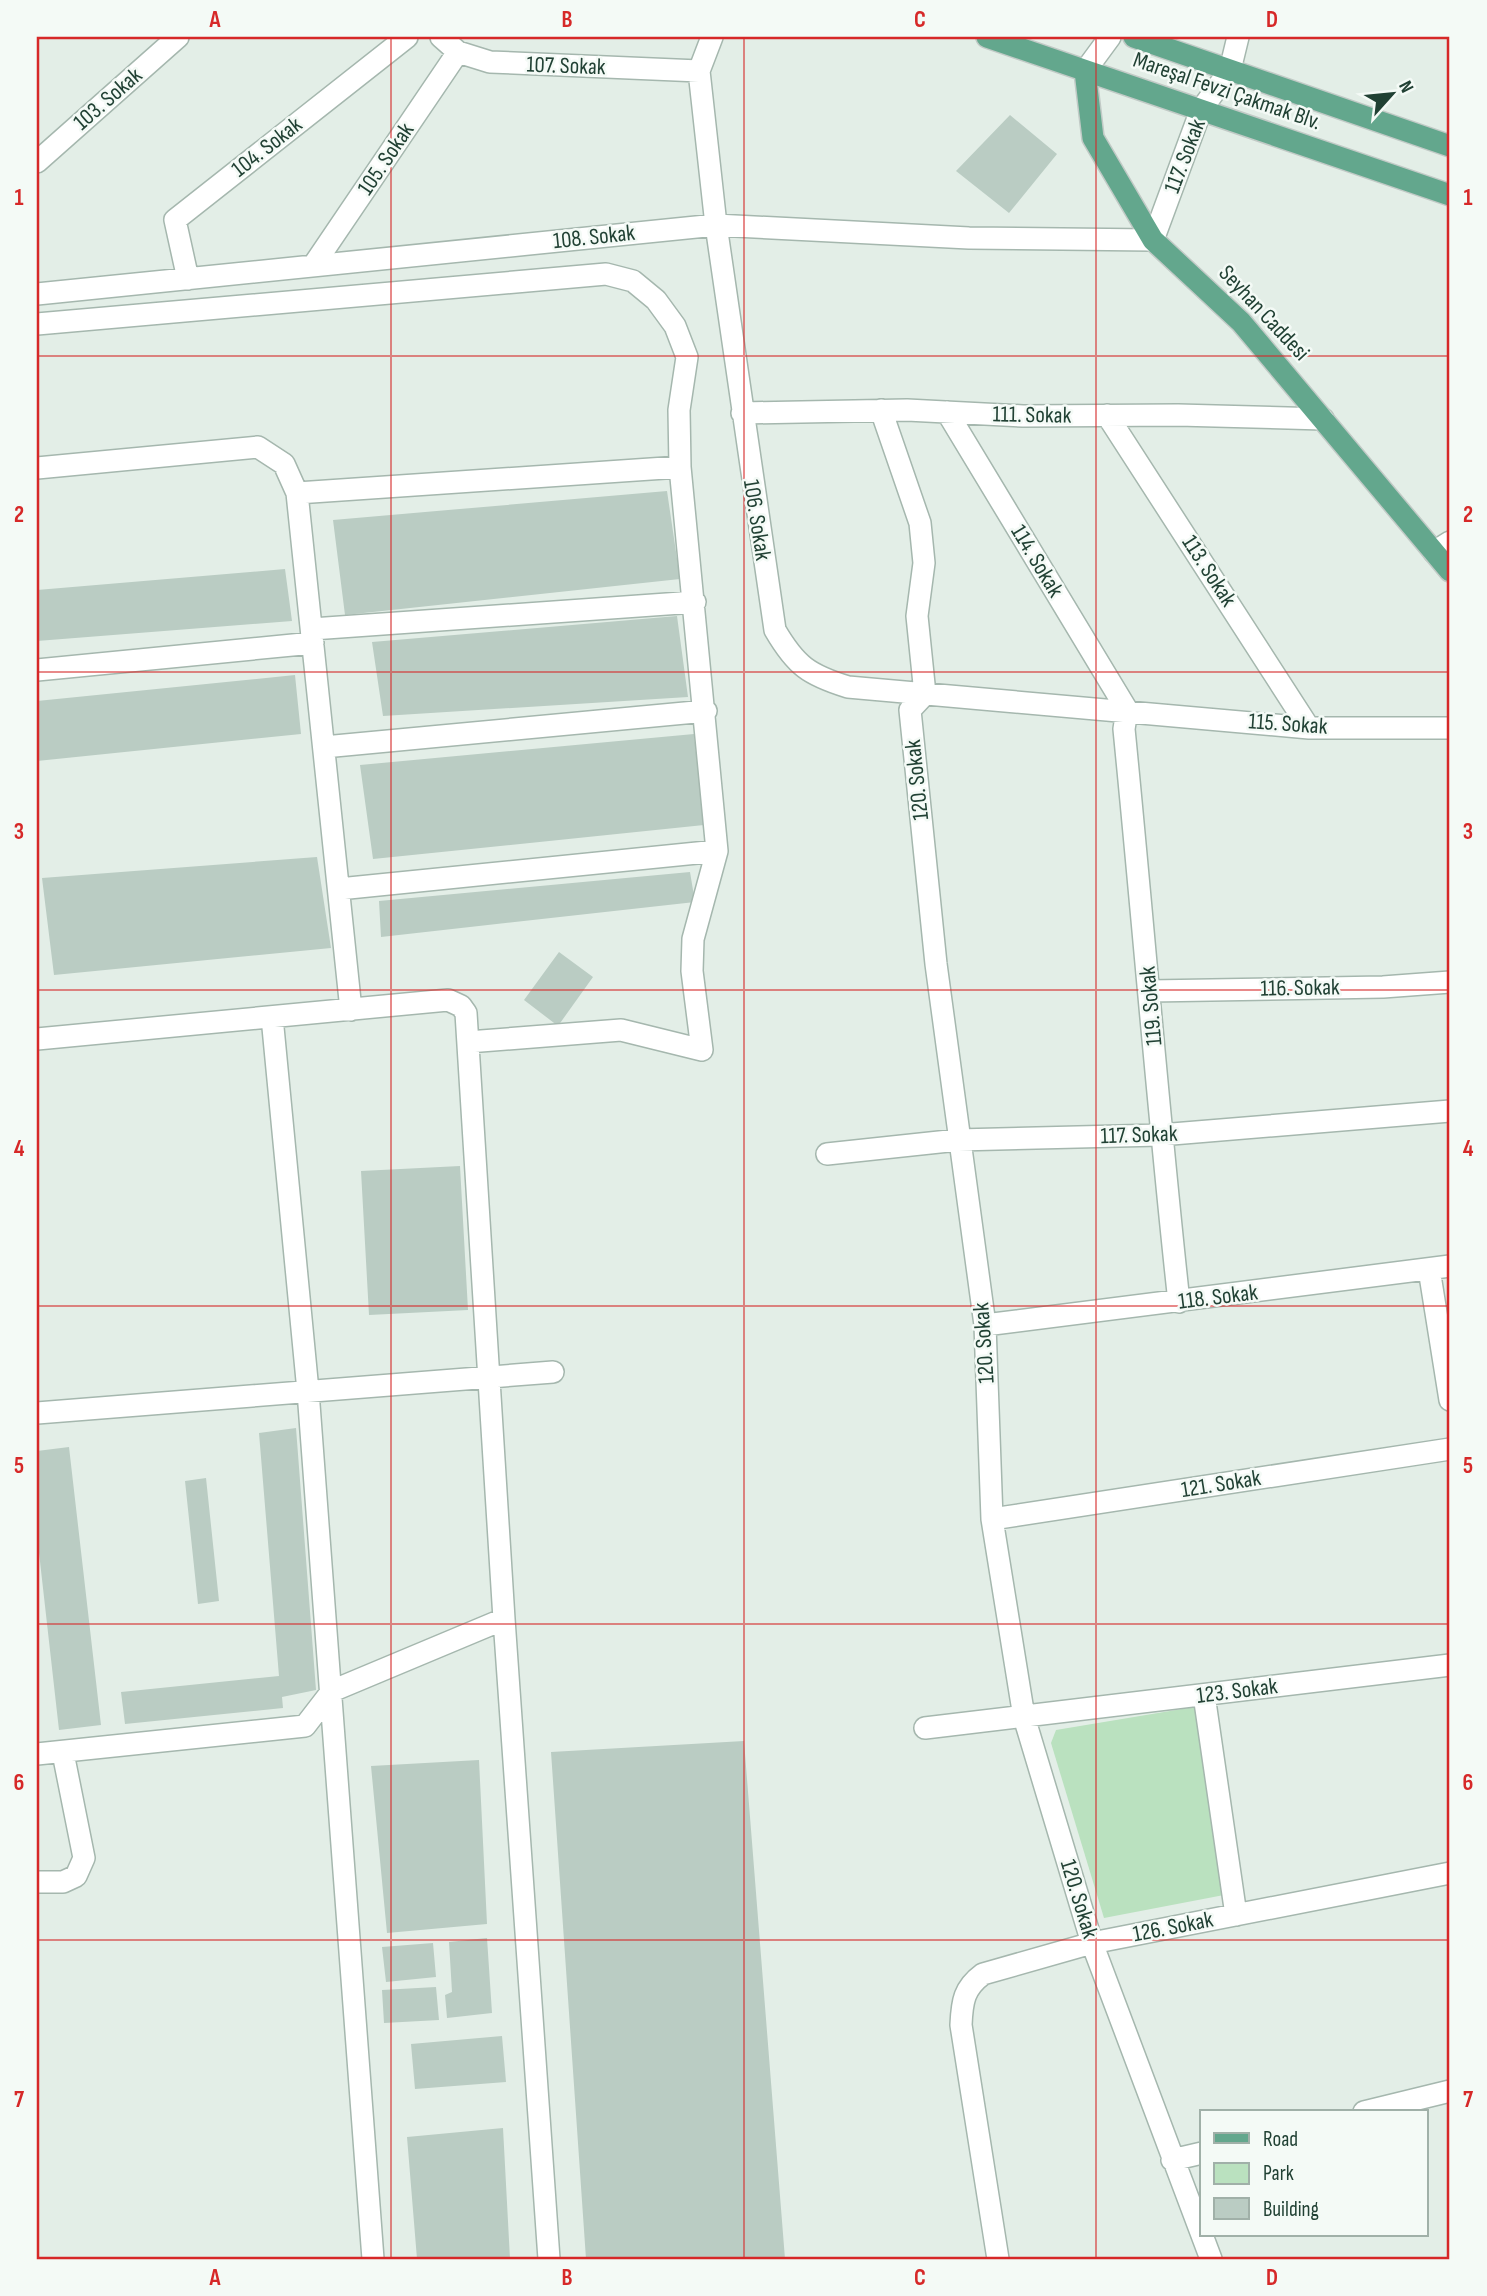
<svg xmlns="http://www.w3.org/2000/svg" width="1487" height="2296" viewBox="0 0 1487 2296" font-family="'Sofia Sans Condensed',sans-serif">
  <rect width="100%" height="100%" fill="#e3eee7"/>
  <!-- green -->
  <path fill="#bae1bf" d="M1200,1706L1224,1895L1104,1918L1051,1743L1056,1730Z"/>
  <!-- building -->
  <path fill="#baccc3" d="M1010,115L1057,154L1009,213L956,171Z
    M667,491L680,579L345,615L333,520Z
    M285,569L292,621L37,641V590Z
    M677,616L688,697L383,716L372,642Z
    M295,675L301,734L37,761V701Z
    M694,734L704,825L373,859L360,765Z
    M317,857L331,948L54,975L42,878Z
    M690,872L695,902L381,937L379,901Z
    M559,952L593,977L558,1026L524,1000Z
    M460,1166L468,1310L369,1315L361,1171Z
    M296,1428L316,1690L282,1697L283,1708L125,1724L121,1692L279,1676L259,1433Z
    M69,1447L101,1725L59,1730L37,1535V1451Z
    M206,1478L219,1601L198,1604L185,1481Z
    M744,1741L785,2259H586L551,1752Z
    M479,1760L487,1924L387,1933L371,1766Z
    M487,1938L492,2013L447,2018L445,1995L452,1992L449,1942Z
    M433,1943L436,1977L386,1982L382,1947Z
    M436,1987L439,2020L384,2023L382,1990Z
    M502,2036L506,2082L415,2089L411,2044Z
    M503,2128L510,2259H417L407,2137Z"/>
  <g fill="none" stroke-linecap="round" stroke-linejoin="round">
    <!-- minor casing -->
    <g stroke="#a5b7ae" stroke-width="24">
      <path id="minor" d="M441,37L458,52L490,62L699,71
        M712,37L699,71L716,225L775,630C796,666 809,675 848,687L1309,728H1450
        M1085,71L1110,37
        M37,162L178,37
        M313,266L458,52
        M188,279L175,220L407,37
        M37,294L716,225L969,238L1153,240L1201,110L1230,70L1238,37
        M37,324L606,274L633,281L656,300L675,326L687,357L679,410L680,467
        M881,410L920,523L924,563L917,616L925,694L910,710L936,964L985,1325L992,1519L1024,1717L1092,1943L1211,2259
        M947,412L1127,710
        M742,413L907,410L1023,416L1178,415L1323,419
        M1107,415L1309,728
        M37,468L258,447L284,464L297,493
        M1434,552L1450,542
        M312,629L695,602
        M37,670L313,643
        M1127,710L1124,729C1143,920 1158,1111 1179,1302
        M324,747L706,711
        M339,889L717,851
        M1150,991L1383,987L1450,982
        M351,1010L297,493L680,467L717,851L693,939L692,971L702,1050L621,1030L468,1042
        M272,1017L308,1391L373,2259
        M37,1039L448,1000L461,1006L466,1013L504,1619L332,1691L305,1726L37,1754
        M827,1154L958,1140L1160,1135L1450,1111
        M1429,1269L1450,1400
        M985,1325L1450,1266
        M37,1413L553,1372
        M992,1519L1450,1449
        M504,1619L549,2259
        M1204,1695L1236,1915
        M925,1728L1450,1665
        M37,1882H63L76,1876L84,1858L63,1753
        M1364,2112L1450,2091
        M1172,2160L1202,2153
        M998,2259L961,2025C962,2001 964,1988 983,1974L1092,1943L1450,1873"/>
    </g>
    <!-- major casing -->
    <g stroke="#c1cac6" stroke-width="24">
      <path id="major" d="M987,37L1450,195
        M1134,37L1450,146
        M1085,71L1093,138L1153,240L1241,322L1450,571"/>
    </g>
    <!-- minor -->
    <use href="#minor" stroke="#fff" stroke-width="21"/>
    <!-- major -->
    <use href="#major" stroke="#63a78d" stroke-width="21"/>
  </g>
  <!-- grid -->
  <path fill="none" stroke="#d62828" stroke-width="2" stroke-opacity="0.55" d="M391,37V2259M744,37V2259M1096,37V2259M37,356H1450M37,672H1450M37,990H1450M37,1306H1450M37,1624H1450M37,1940H1450"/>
  <g text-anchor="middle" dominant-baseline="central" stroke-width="5" stroke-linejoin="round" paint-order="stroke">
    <!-- street labels -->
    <g font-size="23" fill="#214134" stroke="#f4faf6">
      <text transform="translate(566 66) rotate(2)">107. Sokak</text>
      <text transform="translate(1227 91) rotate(19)">Mareşal Fevzi Çakmak Blv.</text>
      <text transform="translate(108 99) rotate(-41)">103. Sokak</text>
      <text transform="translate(267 147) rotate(-38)">104. Sokak</text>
      <text transform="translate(1185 156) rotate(-69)">117. Sokak</text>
      <text transform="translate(386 159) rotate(-56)">105. Sokak</text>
      <text transform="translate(594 237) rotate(-6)">108. Sokak</text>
      <text transform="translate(1264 313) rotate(47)">Seyhan Caddesi</text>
      <text transform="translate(1032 415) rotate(1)">111. Sokak</text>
      <text transform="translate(757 520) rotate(81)">106. Sokak</text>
      <text transform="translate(1037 561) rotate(59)">114. Sokak</text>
      <text transform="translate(1209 571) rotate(57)">113. Sokak</text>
      <text transform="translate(1288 724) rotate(4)">115. Sokak</text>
      <text transform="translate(917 780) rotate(-96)">120. Sokak</text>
      <text transform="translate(1300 988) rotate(-1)">116. Sokak</text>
      <text transform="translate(1151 1006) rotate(-95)">119. Sokak</text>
      <text transform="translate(1139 1135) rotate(-2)">117. Sokak</text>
      <text transform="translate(1218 1297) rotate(-7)">118. Sokak</text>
      <text transform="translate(984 1343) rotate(-94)">120. Sokak</text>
      <text transform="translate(1221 1484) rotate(-9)">121. Sokak</text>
      <text transform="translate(1237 1691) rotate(-7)">123. Sokak</text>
      <text transform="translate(1079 1899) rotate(73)">120. Sokak</text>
      <text transform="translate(1173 1927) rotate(-11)">126. Sokak</text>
    </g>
  </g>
  <!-- border -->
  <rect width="1487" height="2296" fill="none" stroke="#f4faf6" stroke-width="77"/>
  <!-- legend -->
  <rect x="1200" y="2110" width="228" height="126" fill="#f4faf6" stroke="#a0b0a8" stroke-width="2"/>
  <rect x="1214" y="2133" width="35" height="10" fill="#63a78d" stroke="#a0b0a8" stroke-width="2"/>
  <text x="1263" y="2146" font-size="21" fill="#214134">Road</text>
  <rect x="1214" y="2163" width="35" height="21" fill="#bae1bf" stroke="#a0b0a8" stroke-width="2"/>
  <text x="1263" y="2180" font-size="21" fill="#214134">Park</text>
  <rect x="1214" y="2198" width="35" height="21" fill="#baccc3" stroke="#a0b0a8" stroke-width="2"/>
  <text x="1263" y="2216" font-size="21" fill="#214134">Building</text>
  <!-- north arrow -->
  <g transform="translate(1392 94) rotate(63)" stroke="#f4faf6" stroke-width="5" paint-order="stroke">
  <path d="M0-5L12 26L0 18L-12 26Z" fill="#214134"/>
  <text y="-10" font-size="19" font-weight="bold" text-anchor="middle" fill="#214134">N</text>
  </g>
  <rect x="38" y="38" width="1410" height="2220" fill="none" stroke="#d62828" stroke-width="2.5"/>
  <g font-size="23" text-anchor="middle" font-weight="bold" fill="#d62828">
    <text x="215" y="27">A</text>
    <text x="567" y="27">B</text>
    <text x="920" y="27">C</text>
    <text x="1272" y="27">D</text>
    <text x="19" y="205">1</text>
    <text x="1468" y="205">1</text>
    <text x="19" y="522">2</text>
    <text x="1468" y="522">2</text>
    <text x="19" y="839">3</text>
    <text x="1468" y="839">3</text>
    <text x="19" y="1156">4</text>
    <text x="1468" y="1156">4</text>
    <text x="19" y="1473">5</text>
    <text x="1468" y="1473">5</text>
    <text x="19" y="1790">6</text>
    <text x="1468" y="1790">6</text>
    <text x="19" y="2107">7</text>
    <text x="1468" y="2107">7</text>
    <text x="215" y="2285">A</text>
    <text x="567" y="2285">B</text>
    <text x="920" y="2285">C</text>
    <text x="1272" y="2285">D</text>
  </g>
</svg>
